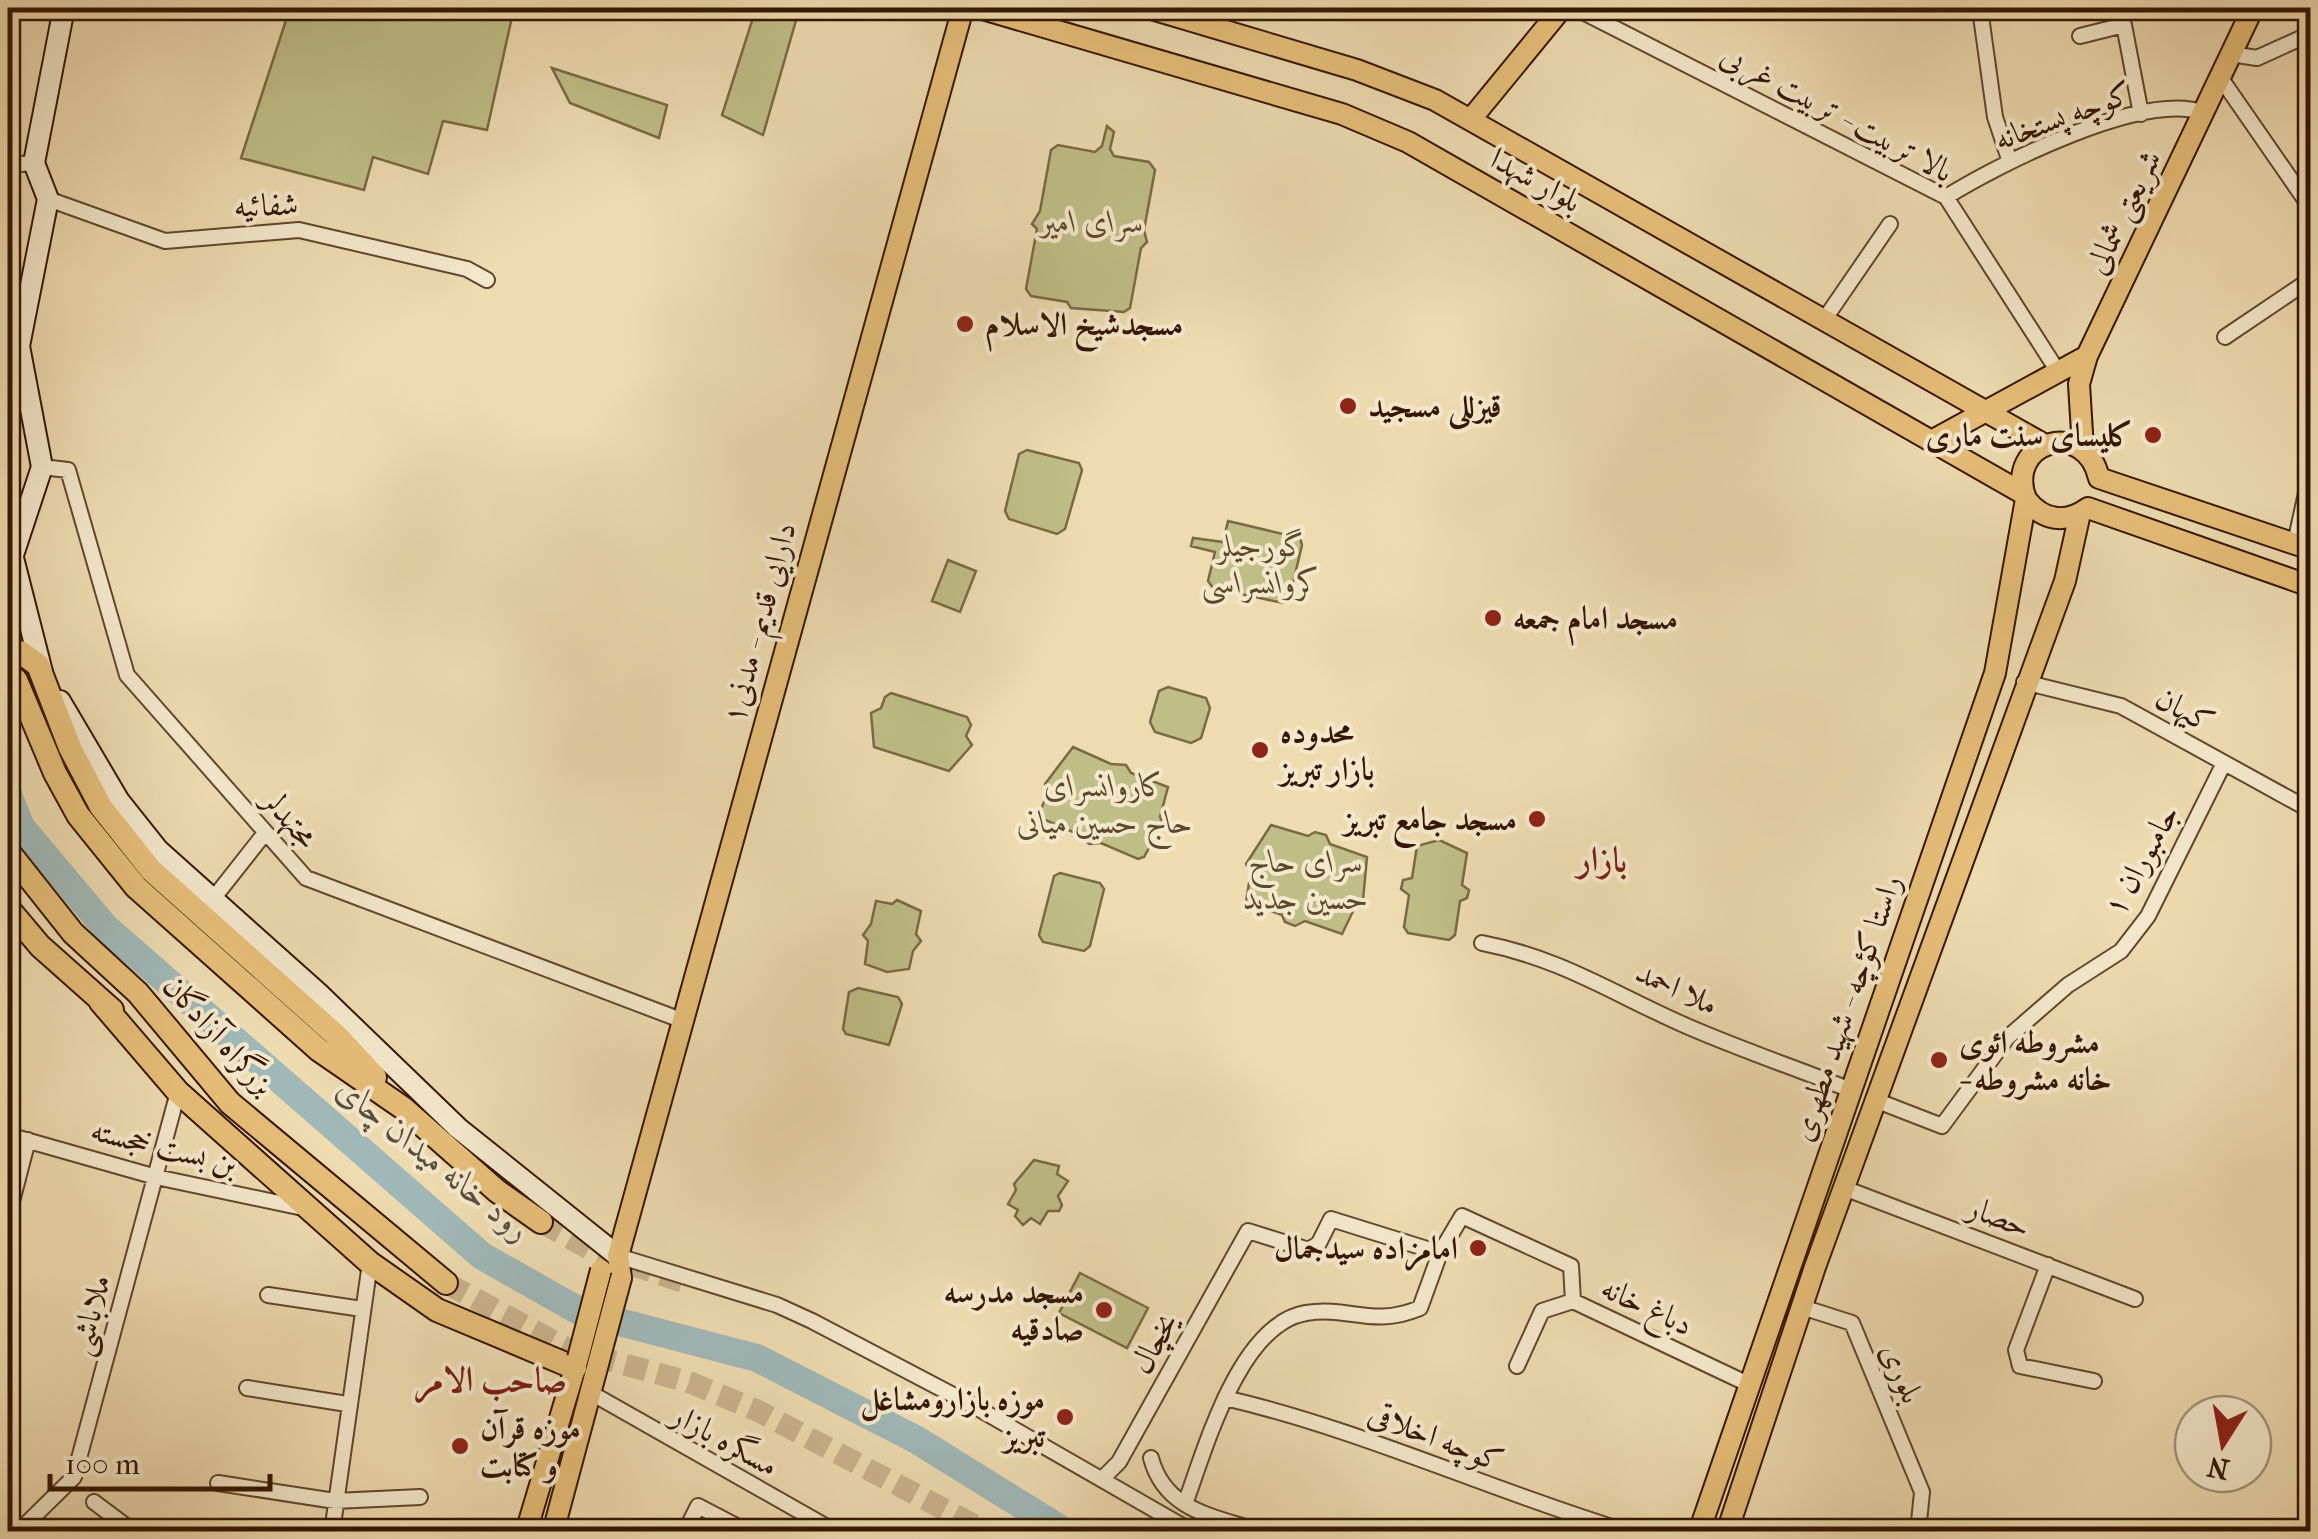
<svg xmlns="http://www.w3.org/2000/svg" width="2318" height="1539" viewBox="0 0 2318 1539" font-family="'IM FELL French Canon',Amiri,serif">
  <rect width="100%" height="100%" fill="#eedbb0"/>
  <filter id="stains"><feTurbulence type="fractalNoise" baseFrequency=".002" numOctaves="4"/><feColorMatrix values="0 0 0 0 .2 0 0 0 0 .09 0 0 0 0 .02 0 0 0 .5 -.17"/></filter>
  <radialGradient id="worn" r=".72"><stop offset=".6" stop-color="#630" stop-opacity="0"/><stop offset="1" stop-color="#630" stop-opacity=".3"/></radialGradient>
  <!-- green -->
  <path fill="#bfbe87" stroke="#7a6a44" stroke-width="2.5" d="M290,8H514L487,130L443,121L428,174L373,157L364,190L241,158Z
    M756,8L799,10L763,135L722,115Z
    M552,68L667,105L659,138L570,103Z
    M1107,126L1114,132L1110,149L1114,156L1149,162L1155,170L1144,230L1147,242L1141,248L1130,308L1124,312L1071,308L1067,302L1031,296L1026,289L1037,229L1032,224L1040,211L1051,150L1058,145L1095,152L1102,146Z
    M1027,450L1079,463L1082,470L1065,529L1057,534L1009,519L1005,511L1019,454Z
    M1228,521L1300,538L1302,545L1289,600L1283,603L1213,588L1208,581L1215,552L1191,546L1193,538L1223,542Z
    M948,560L976,571L960,612L932,601Z
    M1168,687L1206,698L1210,708L1201,738L1191,743L1155,732L1150,722L1159,691Z
    M891,693L967,717L971,725L966,736L972,745L949,771L874,747L871,713L881,708L885,697Z
    M1073,747L1111,764L1126,765L1131,773L1168,787L1160,817L1163,823L1144,857L1138,859L1101,843L1089,844L1080,835L1043,819L1039,814L1049,790L1045,784Z
    M1271,825L1308,836L1315,832L1326,835L1330,844L1367,857L1363,900L1356,905L1342,934L1305,921L1295,926L1285,922L1282,915L1246,902L1251,871L1246,864Z
    M1439,840L1467,853L1462,885L1469,890L1467,898L1460,901L1455,935L1449,940L1408,933L1404,927L1409,895L1401,889L1403,880L1412,878L1417,846Z
    M1060,873L1100,883L1104,889L1090,946L1084,951L1043,942L1039,935L1054,876Z
    M897,900L921,911L916,934L921,941L913,951L909,969L887,972L865,964L868,941L863,935L871,924L876,901L892,904Z
    M858,988L898,997L902,1004L889,1045L846,1034L843,1029L849,992Z
    M1034,1160L1059,1166L1057,1174L1068,1181L1058,1196L1062,1205L1059,1211H1048L1040,1224L1031,1218L1023,1225L1015,1216L1018,1210L1008,1204L1016,1190L1014,1184Z
    M1080,1273L1148,1308L1127,1348L1059,1313Z"/>
  <g fill="none" stroke-linecap="round" stroke-linejoin="round">
    <!-- river -->
    <path stroke="#a0b8b8" stroke-width="28" d="M8,795L21,827L105,927L482,1256L581,1312L757,1358L917,1440L1065,1532"/>
    <!-- trunk-tunnel -->
    <path stroke="#c9b38d" stroke-width="22" stroke-dasharray="22 11" stroke-linecap="butt" d="M541,1222L595,1252L686,1283
      M446,1283L568,1349L689,1382L758,1411L987,1532"/>
    <!-- minor casing -->
    <g stroke="#62462e" stroke-width="18">
      <path id="minor" d="M1575,8L1946,197L2057,370
        M1966,8L1980,9L1995,117L2010,162
        M2080,36L2124,25L2141,114
        M2231,54L2257,58L2310,34
        M2220,77L2310,207
        M8,165L34,163
        M1946,197C1999,164 2145,90 2204,113
        M48,199L165,241L299,230L467,269L487,280
        M2310,260L2307,274L2310,283
        M1824,320L1890,224
        M2225,337L2308,281
        M2309,362L2310,361
        M42,467L68,470L127,675L306,878L681,1020
        M2295,543L2310,475
        M2024,682L2121,706L2310,810
        M2306,739L2310,747
        M213,899L265,833
        M1482,943C1560,958 1612,993 1682,1024C1736,1048 1793,1067 1848,1089
        M1875,1100L1942,1126L2007,1038L2068,985L2121,951L2148,916L2224,763
        M8,1135L156,1177L303,1208
        M1844,1188L2135,1299
        M8,1217L28,1140
        M618,1256L777,1305L812,1321L972,1405L1193,1532
        M2048,1265L2016,1350L2020,1366L2094,1381
        M268,1295L362,1309
        M1802,1307L1852,1323L1922,1492L1918,1532
        M1517,1366L1542,1311L1573,1301
        M247,1388L347,1404
        M591,1393L836,1532
        M1225,1398C1363,1430 1492,1491 1628,1532
        M1151,1458C1165,1511 1214,1516 1261,1532
        M1103,1478L1119,1462L1248,1231L1309,1250L1319,1243L1331,1219L1440,1253L1462,1216L1571,1266L1573,1301L1748,1384
        M218,1483L335,1501L420,1497
        M94,1502L134,1532
        M1185,1504C1205,1450 1239,1324 1306,1313C1350,1306 1372,1328 1420,1308L1440,1253
        M18,1532L74,1477L178,1092
        M332,1532L370,1263
        M685,1532L698,1506L748,1532"/>
    </g>
    <!-- secondary casing -->
    <g stroke="#341502" stroke-width="24">
      <path id="secondary" d="M8,321L19,346L42,467L8,570
        M19,346L48,199L34,163L64,8
        M13,558L42,672
        M60,701L119,801L158,850L318,993L458,1128L618,1256"/>
    </g>
    <!-- primary casing -->
    <g stroke="#341502" stroke-width="24">
      <path id="primary" d="M979,8L1342,114L1408,142L2024,494
        M1148,8L1357,70L1435,100L2045,445
        M1471,119L1562,8
        M1935,439L2087,356
        M2083,449L2079,384L2087,356L2253,8
        M2310,549L2099,478C2085,417 2004,442 2026,499C2043,521 2066,524 2088,508L2310,586
        M621,1278L618,1256L963,8
        M526,1532L578,1358
        M553,1532L598,1364
        M1699,1532L1995,673L2026,499
        M1727,1532L1815,1267L2065,581L2080,513"/>
    </g>
    <!-- trunk casing -->
    <g stroke="#341502" stroke-width="26">
      <path id="trunk" d="M8,652H20L38,665L70,748L101,807L151,870L338,1037L375,1077
        M16,680L55,773L78,815L136,887L319,1050L403,1108L497,1191L541,1222
        M8,851L73,933L138,993L230,1103L446,1283
        M8,908L40,946L112,1010
        M100,1001L178,1092L370,1263L437,1310L575,1368"/>
    </g>
    <!-- minor -->
    <use href="#minor" stroke="#f4e8cc" stroke-width="14"/>
    <!-- secondary -->
    <use href="#secondary" stroke="#f4e8cc" stroke-width="20"/>
    <!-- primary -->
    <use href="#primary" stroke="#e7be78" stroke-width="20"/>
    <!-- trunk -->
    <use href="#trunk" stroke="#e7be78" stroke-width="22"/>
    <!-- primary-bridge casing -->
    <g stroke="#341502" stroke-width="24" stroke-linecap="butt">
      <path id="primary-bridge" d="M578,1358L601,1270
        M598,1364L621,1278"/>
    </g>
    <!-- primary-bridge -->
    <use href="#primary-bridge" stroke="#e7be78" stroke-width="20"/>
  </g>
  <!-- markers -->
  <g fill="#8f2418" stroke="#f4e8cc" stroke-width="4">
    <circle cx="965" cy="324" r="10"/>
    <circle cx="1348" cy="406" r="10"/>
    <circle cx="2153" cy="435" r="10"/>
    <circle cx="1493" cy="618" r="10"/>
    <circle cx="1260" cy="750" r="10"/>
    <circle cx="1537" cy="819" r="10"/>
    <circle cx="1939" cy="1060" r="10"/>
    <circle cx="1478" cy="1248" r="10"/>
    <circle cx="1104" cy="1310" r="10"/>
    <circle cx="1065" cy="1417" r="10"/>
    <circle cx="460" cy="1446" r="10"/>
  </g>
  <g text-anchor="middle" dominant-baseline="central" stroke-width="8" stroke-linejoin="round" paint-order="stroke">
    <!-- street labels -->
    <g font-size="32" fill="#341502" stroke="#f4e8cc">
      <text transform="translate(1837 113) rotate(28)">بالا تربیت - تربیت غربی</text>
      <text transform="translate(2063 116) rotate(-20)">کوچه پستخانه</text>
      <text transform="translate(1536 180) rotate(29)">بلوار شهدا</text>
      <text transform="translate(266 205) rotate(-2)">شفائیه</text>
      <text transform="translate(2123 212) rotate(-64)">شریعتی شمالی</text>
      <text transform="translate(759 623) rotate(-75)">دارایی قدیم - مدنی۱</text>
      <text transform="translate(2185 710) rotate(29)">کیهان</text>
      <text transform="translate(290 819) rotate(48)">مجتهدلر</text>
      <text transform="translate(2141 860) rotate(-61)">جامبوران ۱</text>
      <text transform="translate(1677 988) rotate(25)">ملا احمد</text>
      <text transform="translate(1846 1008) rotate(-71)">راستا کؤچه - شهید مطهری</text>
      <text transform="translate(219 1035) rotate(48)">بزرگراه آزادگان</text>
      <text transform="translate(164 1147) rotate(14)">بن بست خجسته</text>
      <text transform="translate(1999 1217) rotate(21)">حصار</text>
      <text transform="translate(1647 1306) rotate(25)">دباغ خانه</text>
      <text transform="translate(90 1315) rotate(-75)">ملاباشی</text>
      <text transform="translate(1154 1343) rotate(-61)">یخچال</text>
      <text transform="translate(1902 1373) rotate(67)">بلوری</text>
      <text transform="translate(1436 1437) rotate(21)">کوچه اخلاقی</text>
      <text transform="translate(725 1440) rotate(29)">مسگره بازار</text>
    </g>
    <!-- park labels -->
    <g font-size="32" font-style="italic" fill="#5e482a" stroke="#f4e8cc">
      <text x="1092" y="221">سرای امیر</text>
      <text x="1262" y="545">گورجیلر<tspan x="1262" dy="37">کروانسراسی</tspan></text>
      <text x="1105" y="785">کاروانسرای<tspan x="1105" dy="37">حاج حسین میانی</tspan></text>
      <text x="1306" y="861">سرای حاج<tspan x="1306" dy="37">حسین جدید</tspan></text>
    </g>
    <!-- poi labels -->
    <g font-size="32" font-weight="bold" fill="#341502" stroke="#f4e8cc" text-anchor="start">
      <text x="985" y="324">مسجدشیخ الاسلام</text>
      <text x="1368" y="406">قیزللی مسجید</text>
      <text x="2133" y="435" text-anchor="end">کلیسای سنت ماری</text>
      <text x="1513" y="618">مسجد امام جمعه</text>
      <text x="1280" y="732">محدوده<tspan x="1280" dy="37">بازار تبریز</tspan></text>
      <text x="1517" y="819" text-anchor="end">مسجد جامع تبریز</text>
      <text x="1959" y="1042">مشروطه ائوی<tspan x="1959" dy="37">- خانه مشروطه</tspan></text>
      <text x="1458" y="1248" text-anchor="end">امامزاده سیدجمال</text>
      <text x="1084" y="1292" text-anchor="end">مسجد مدرسه<tspan x="1084" dy="37">صادقیه</tspan></text>
      <text x="1045" y="1399" text-anchor="end">موزه بازارومشاغل<tspan x="1045" dy="37">تبریز</tspan></text>
      <text x="480" y="1428">موزه قرآن<tspan x="480" dy="37">و کتابت</tspan></text>
    </g>
    <!-- neighbourhood labels -->
    <g font-size="35" font-weight="bold" fill="#7a1f14" stroke="#f4e8cc">
      <text x="1602" y="859">بازار</text>
      <text x="491" y="1379">صاحب الامر</text>
    </g>
    <!-- water labels -->
    <g font-size="35" font-style="italic" fill="#5a4e42" stroke="#f4e8cc">
      <text transform="translate(434 1159) rotate(39)">رود خانه میدان چای</text>
    </g>
  </g>
  <!-- margin -->
  <rect width="2318" height="1539" fill="none" stroke="#eedbb0" stroke-width="40"/>
  <rect x="10" y="10" width="2298" height="1519" fill="none" stroke="#341502" stroke-width="5"/>
  <rect x="20" y="20" width="2278" height="1499" fill="none" stroke="#341502" stroke-width="2.5"/>
  <!-- north arrow -->
  <g transform="translate(2223 1444) rotate(191)"><circle r="48" fill="#f4e8cc" stroke="#a7947b" stroke-width="2.5"/>
  <path d="M0-8L18 38L0 25L-18 38Z" fill="#8f2418"/>
  <text y="-15" font-size="28" font-weight="bold" text-anchor="middle" fill="#341502">N</text>
  </g>
  <!-- scale -->
  <path d="M50 1474v15h220v-15" fill="none" stroke="#341502" stroke-width="5"/>
  <text x="65" y="1474" font-size="30" fill="#341502" stroke="#f4e8cc" stroke-width="8" paint-order="stroke">100 m</text>
  <rect width="100%" height="100%" filter="url(#stains)"/>
  <rect width="100%" height="100%" fill="url(#worn)"/>
</svg>
